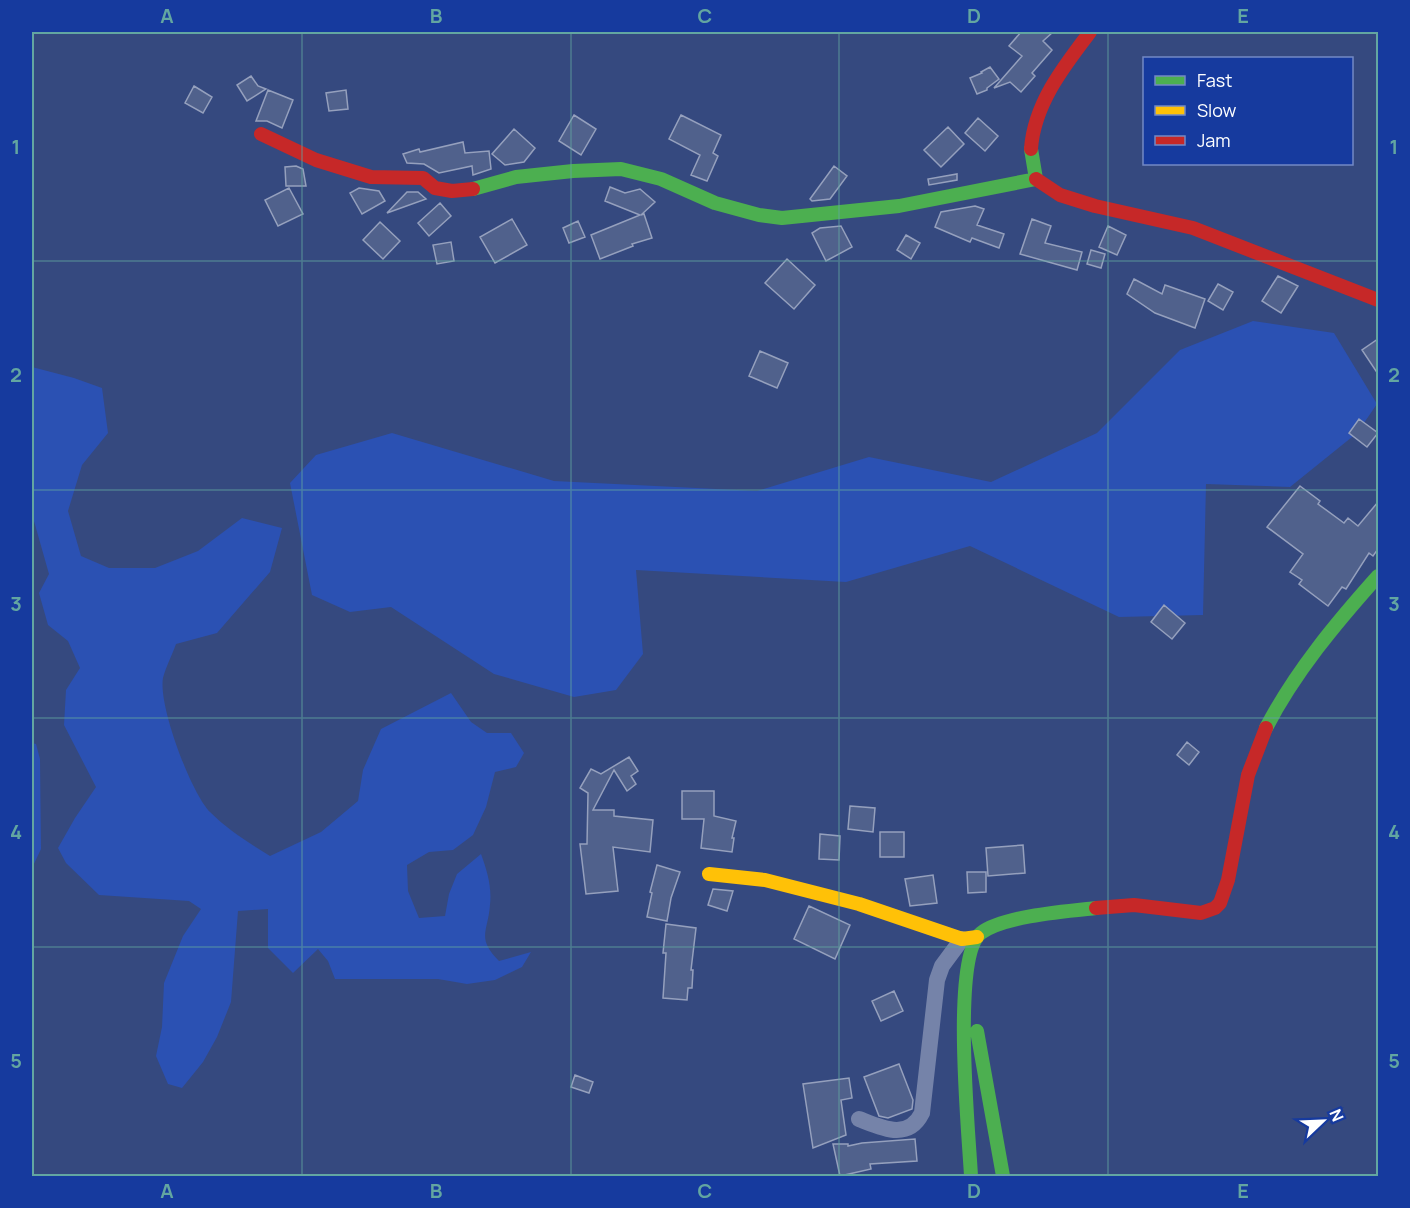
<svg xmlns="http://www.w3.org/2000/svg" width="1410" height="1208" viewBox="0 0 1410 1208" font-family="Manrope,sans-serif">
  <rect width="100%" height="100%" fill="#35497f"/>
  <!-- green -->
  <path fill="#2b51b3" d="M1253,321L1334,333L1377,404L1357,433L1290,487L1206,484L1203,615L1119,617L970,546L846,582L636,570L643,654L616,690L574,697L494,674L391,607L350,612L312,595L290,483L316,455L392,433L554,481L757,491L869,457L991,482L1097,433L1180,350Z
    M32,367L74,378L102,388L108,433L82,465L68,511L81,556L109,568H155L198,551L242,518L282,528L270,572L217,633L176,644C172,655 166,667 163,678C158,705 191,793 210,812C228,830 249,843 270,856L321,832L358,801L363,770L381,729L451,693L471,722L487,733H511L524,753L516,767L495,772L486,807L473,835L453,850L429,852L407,865L408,891L419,918L445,916L449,894L457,874L481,854C487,871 492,886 490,905C488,932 476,938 499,961L531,952L522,967L495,980L467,984L438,979H335L328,961L318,949L293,973L268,948V909L238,911L231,1002L217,1037L203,1062L182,1088L168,1084L156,1056L162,1027L164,983L183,936L201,909L189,901L99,895L66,863L58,848L75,818L96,787L64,725L66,690L80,668L68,641L48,625L39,593L49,574L32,514Z
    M32,743L36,744L40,759L41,849L32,868Z"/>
  <!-- building -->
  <path fill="#50618c" stroke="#95a0bd" stroke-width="1.5" d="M1021,32H1053L1043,41L1052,50L1032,73L1035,76L1021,92L1010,82L994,88L1022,56L1009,46Z
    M990,67L999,79L987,88V90L977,94L970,78L982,73L981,72Z
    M251,76L258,86L266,89L247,101L237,85Z
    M194,86L212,97L203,113L185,103Z
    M268,90L293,100L282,128L267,121H256Z
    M346,90L348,109L329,111L326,93Z
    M574,115L596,129L581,155L559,141Z
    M681,115L721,135L713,153L718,156L707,181L691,175L700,155L669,139Z
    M978,118L998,136L985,151L965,133Z
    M948,127L964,144L941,167L924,150Z
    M514,129L535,148L524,162L505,165L492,154Z
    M463,142L465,153L489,151L491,169L473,175L472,166L439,173L424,164L407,163L403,154L419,149L420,152Z
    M296,166L303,169L306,186H286L285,167Z
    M834,166L847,176L830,199L812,201L810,199Z
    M957,174V180L929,185L928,179Z
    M610,187L625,193L640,189L655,202L641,215L644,214L652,238L632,244L633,246L600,259L591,235L640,215L605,201Z
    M289,188L303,214L278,226L265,200Z
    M359,188L379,191L385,201L362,214L350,193Z
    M407,192H418L426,199L387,213Z
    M440,203L451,216L429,236L418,223Z
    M975,206L984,209L977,225L1004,234L999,248L972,238L970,242L935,227L941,212Z
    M512,219L527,245L495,263L480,237Z
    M1032,219L1051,226L1045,243L1082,252L1077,270L1020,254Z
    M578,221L585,237L569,243L563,228Z
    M380,222L400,241L383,259L363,240Z
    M841,226L852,247L826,261L812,233L820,228Z
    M1108,226L1126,235L1117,255L1099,247Z
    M906,235L920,243L911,259L897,250Z
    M451,242L454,261L437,264L433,245Z
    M1091,250L1105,254L1101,268L1087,264Z
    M787,259L815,285L794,309L765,283Z
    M1278,276L1298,286L1281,313L1262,301Z
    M1134,279L1162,294L1165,285L1205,299L1195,328L1155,313L1127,294Z
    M1218,284L1233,292L1223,310L1208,301Z
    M1378,339V374L1362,350Z
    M760,351L788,363L777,388L749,376Z
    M1359,419L1378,433L1367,447L1349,433Z
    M1300,486L1320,501L1318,504L1344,523L1348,518L1358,526L1378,502V549L1373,556L1369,553L1346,589L1342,587L1328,606L1299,584L1302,580L1290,572L1303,554L1267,527Z
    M1164,605L1185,623L1172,639L1151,622Z
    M1187,742L1199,752L1189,765L1177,755Z
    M629,757L638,771L631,776L636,784L627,791L614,770L593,810H614V816L653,820L650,852L613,847L618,891L586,894L580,844H587L588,793L580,788L591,769L601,774Z
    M682,791H714V816L736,821L732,838H734L732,852L701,848L704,819H682Z
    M850,806L875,808L873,832L848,829Z
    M880,832H904V857H880Z
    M820,834L840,836L839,860L819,859Z
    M1023,845L1025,873L988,876L986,848Z
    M657,865L680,872L671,898L667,921L647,917L652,893L650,892Z
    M967,872H986V892L968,893Z
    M933,875L937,903L910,906L905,879Z
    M713,889L733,891L727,911L708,905Z
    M809,906L850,925L835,959L794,939Z
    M666,924L696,928L691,970H693L692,988H688L687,1000L663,998L666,953H663Z
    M894,991L903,1011L881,1021L872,1001Z
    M899,1064L913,1100L912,1109L888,1118L879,1116L864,1077Z
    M575,1075L593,1082L589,1093L571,1087Z
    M849,1078L852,1098L841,1100L846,1135L813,1148L803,1084Z
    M915,1139L917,1161L870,1164L871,1169L840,1176L833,1144H848V1146L862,1143Z"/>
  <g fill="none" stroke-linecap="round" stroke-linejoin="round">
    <!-- street -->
    <path stroke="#7583a9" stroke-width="16" d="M859,1119C882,1128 908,1141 922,1113L937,980L942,966L962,939"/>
    <!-- fast -->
    <path stroke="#4caf50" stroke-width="14" d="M473,189L516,177L573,171L621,169L661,179L715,203L759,215L782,218L899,206L1036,179L1031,149
      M1266,728C1295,672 1336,623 1378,576
      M977,1031L1003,1176
      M971,1176C969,1135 951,956 981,933C1003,916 1068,911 1096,908"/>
    <!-- slow -->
    <path stroke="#ffc107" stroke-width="14" d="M709,874L765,880L859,904L962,939L977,937"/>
    <!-- jam -->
    <path stroke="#c62828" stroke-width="14" d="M261,134L316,160L371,177L423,178L435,188L452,191L473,189
      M1031,149C1034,104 1064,66 1090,32
      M1036,179L1060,195L1095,206L1193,228L1378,300
      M1096,908L1134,905L1201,913L1215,908L1220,903L1228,880L1248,775L1266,728"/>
  </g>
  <!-- grid -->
  <path fill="none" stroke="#63a6a1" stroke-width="1.5" stroke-opacity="0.55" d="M302,32V1176M571,32V1176M839,32V1176M1108,32V1176M32,261H1378M32,490H1378M32,718H1378M32,947H1378"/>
  <!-- border -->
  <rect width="1410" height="1208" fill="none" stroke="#163a9e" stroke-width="66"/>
  <!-- legend -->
  <rect x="1143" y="57" width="210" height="108" fill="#163a9e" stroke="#7389c5" stroke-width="1.5"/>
  <rect x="1155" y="76" width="30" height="9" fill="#4caf50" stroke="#7389c5" stroke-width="1.5"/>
  <text x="1197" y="87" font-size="18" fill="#ffffff">Fast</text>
  <rect x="1155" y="106" width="30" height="9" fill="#ffc107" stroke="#7389c5" stroke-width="1.5"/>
  <text x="1197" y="117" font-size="18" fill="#ffffff">Slow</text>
  <rect x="1155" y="136" width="30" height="9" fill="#c62828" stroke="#7389c5" stroke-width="1.5"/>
  <text x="1197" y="147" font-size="18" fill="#ffffff">Jam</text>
  <!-- north arrow -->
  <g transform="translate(1323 1121) rotate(67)" stroke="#163a9e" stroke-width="4.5" paint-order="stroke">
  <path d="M0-4.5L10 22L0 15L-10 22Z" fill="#ffffff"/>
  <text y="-9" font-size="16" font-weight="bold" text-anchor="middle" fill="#ffffff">N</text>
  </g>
  <rect x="33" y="33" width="1344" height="1142" fill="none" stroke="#63a6a1" stroke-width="2"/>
  <g font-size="20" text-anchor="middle" font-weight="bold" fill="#63a6a1">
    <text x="167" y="23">A</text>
    <text x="436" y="23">B</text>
    <text x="705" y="23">C</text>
    <text x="974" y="23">D</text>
    <text x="1243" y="23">E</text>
    <text x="16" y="154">1</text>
    <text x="1394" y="154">1</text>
    <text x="16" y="382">2</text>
    <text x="1394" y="382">2</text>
    <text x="16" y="611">3</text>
    <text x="1394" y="611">3</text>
    <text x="16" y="839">4</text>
    <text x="1394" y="839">4</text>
    <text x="16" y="1068">5</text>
    <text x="1394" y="1068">5</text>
    <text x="167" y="1198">A</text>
    <text x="436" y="1198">B</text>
    <text x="705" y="1198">C</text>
    <text x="974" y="1198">D</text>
    <text x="1243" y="1198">E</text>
  </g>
</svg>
